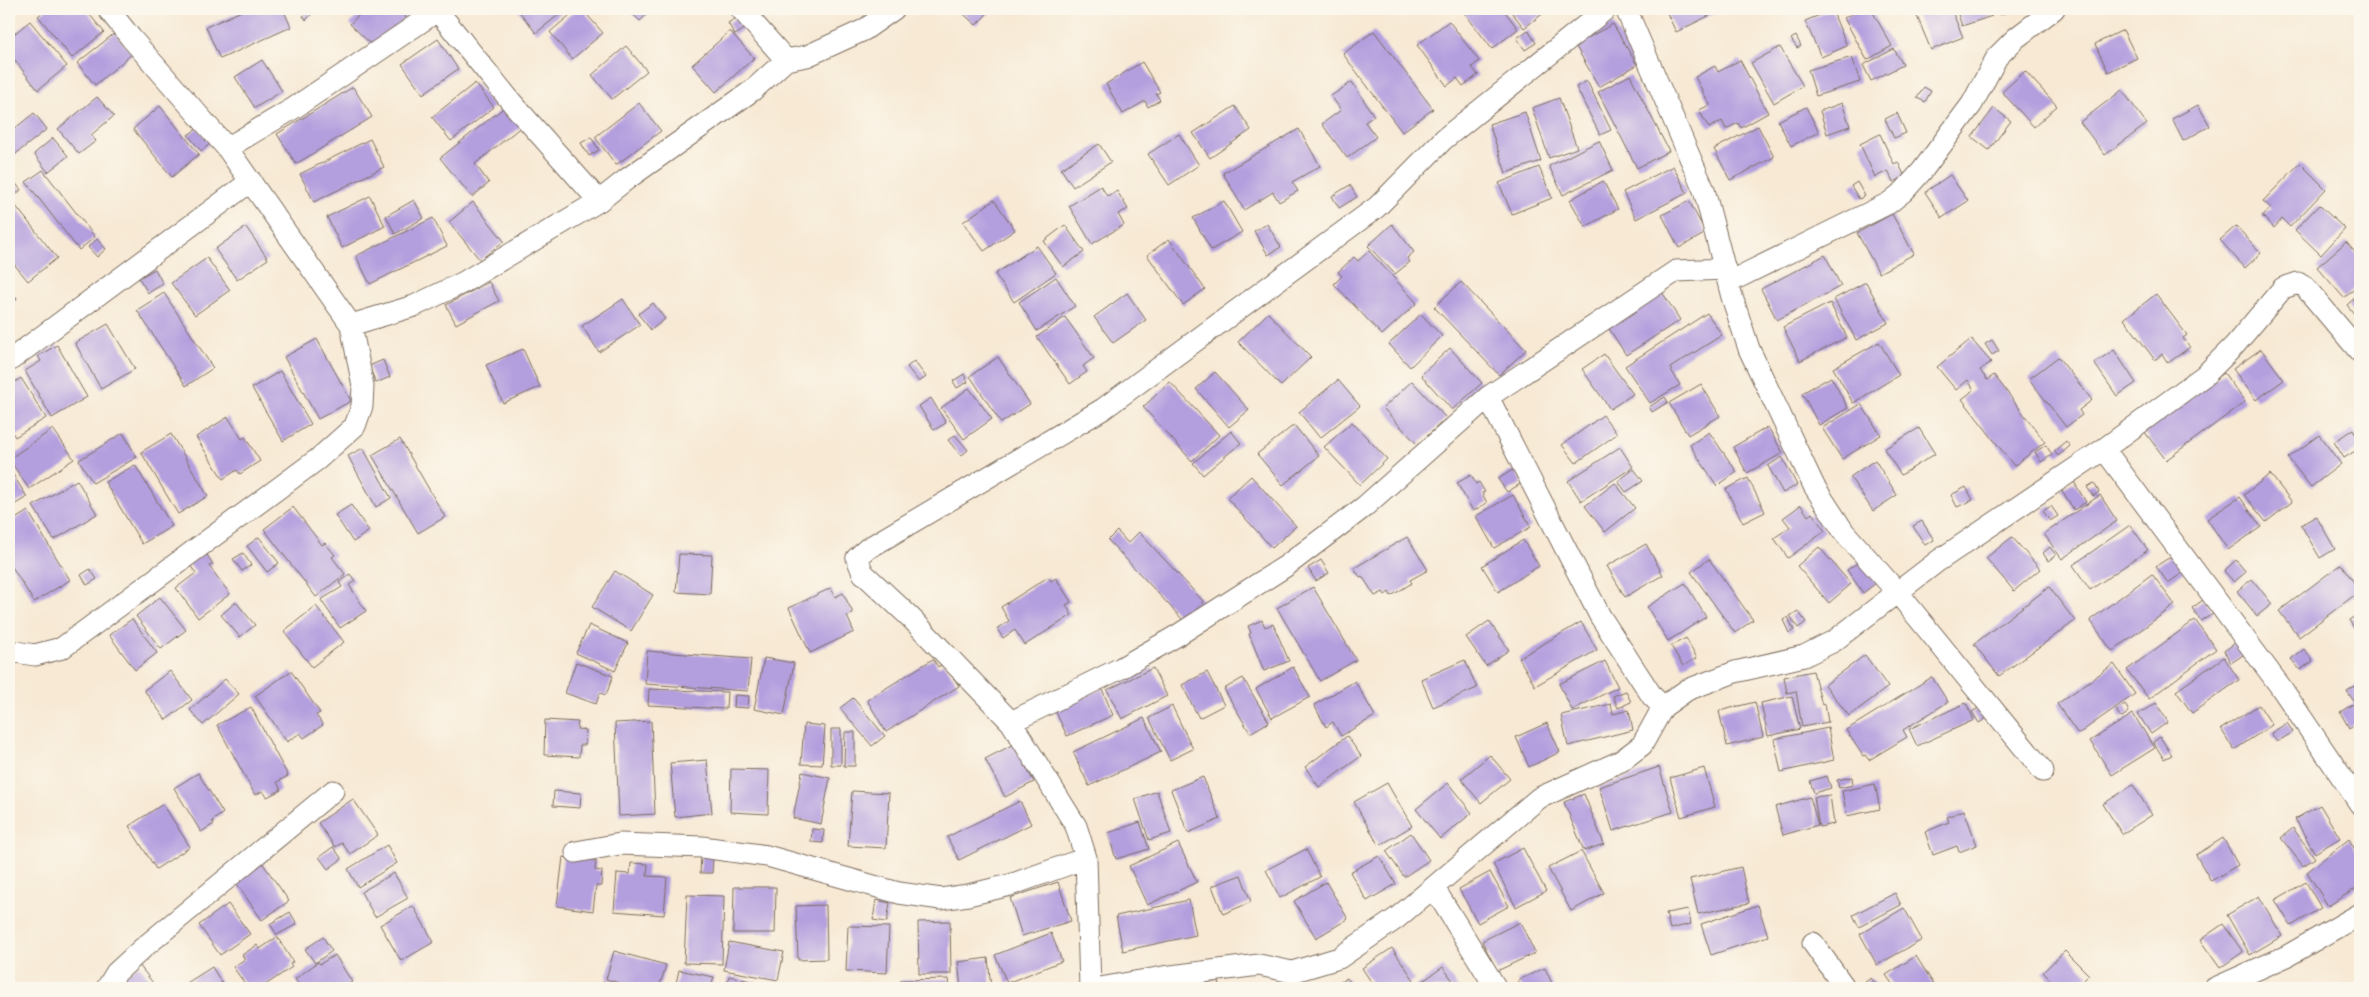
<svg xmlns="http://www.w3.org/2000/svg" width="2369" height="997" viewBox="0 0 2369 997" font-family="Itim,sans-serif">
  <rect width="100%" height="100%" fill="#fbf7ec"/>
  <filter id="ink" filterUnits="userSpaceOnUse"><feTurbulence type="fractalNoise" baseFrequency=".02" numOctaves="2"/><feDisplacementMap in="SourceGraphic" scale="10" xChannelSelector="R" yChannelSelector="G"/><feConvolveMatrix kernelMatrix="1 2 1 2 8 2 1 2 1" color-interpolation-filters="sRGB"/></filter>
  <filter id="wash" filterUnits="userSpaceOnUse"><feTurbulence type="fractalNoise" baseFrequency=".0096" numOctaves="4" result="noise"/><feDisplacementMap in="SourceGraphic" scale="20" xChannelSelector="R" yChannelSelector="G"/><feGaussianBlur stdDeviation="1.12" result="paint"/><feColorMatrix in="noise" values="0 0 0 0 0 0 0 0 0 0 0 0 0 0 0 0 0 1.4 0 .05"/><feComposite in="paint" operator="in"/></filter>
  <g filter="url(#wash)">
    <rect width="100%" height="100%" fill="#f7e9d4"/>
    <g id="blocks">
      <!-- building -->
      <path fill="#b39ede" d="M47,9H85L104,32L72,58L38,16Z
        M246,9H283L291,27L220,59L206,27Z
        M365,9H398L406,17L375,48L350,24Z
        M517,9H566L536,33Z
        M577,9H582L603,33L572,59L550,32Z
        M627,9H653L640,21Z
        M958,9H992L976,25Z
        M1466,9H1503L1518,29L1492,49L1463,11Z
        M1509,9H1549L1524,28Z
        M1665,9H1723L1676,32Z
        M1861,9H1871L1892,46L1867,60L1844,18Z
        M1914,9H1951L1963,37L1931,50Z
        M1956,9H1989L1992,16L1962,26Z
        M1997,9H2015L2000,15Z
        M1832,10L1847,46L1821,57L1805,21Z
        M308,12L311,15L306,20L303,16Z
        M739,16L746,28L735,35L728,23Z
        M30,21L67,66L38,90L9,53V38Z
        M1449,21L1479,61L1472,67L1478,75L1463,86L1457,78L1447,86L1417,45Z
        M1613,24L1637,65L1599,87L1575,45Z
        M1528,30L1536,43L1525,50L1517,38Z
        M2123,30L2137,58L2108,72L2095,44Z
        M730,31L754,58L716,92L692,65Z
        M1374,31L1433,109L1402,132L1343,54Z
        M115,33L132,54L95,85L77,63Z
        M1796,36L1801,46L1797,48L1791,39Z
        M438,39L458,69L423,94L402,64Z
        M626,46L647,71L612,99L592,75Z
        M1780,47L1803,86L1774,103L1751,63Z
        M1894,49L1903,65L1871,81L1863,65Z
        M1852,57L1860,82L1816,96L1808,70Z
        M262,60L282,91L255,108L235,77Z
        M1740,60L1768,113L1741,128L1738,123L1726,129L1722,121L1709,128L1699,110L1710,105L1695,77L1715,66L1718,72Z
        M1142,62L1160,92L1156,94L1160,100L1148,107L1145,101L1123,114L1106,84Z
        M2025,71L2057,106L2034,127L2002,92Z
        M1630,75L1669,151L1637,168L1598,92Z
        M1587,81L1611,130L1600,135L1576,87Z
        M1352,82L1374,116L1365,122L1376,137L1347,158L1322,124L1341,110L1331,96Z
        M475,83L494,107L451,141L432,117Z
        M353,87L372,117L296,164L277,134Z
        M1924,87L1931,91L1925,102L1917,98Z
        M2122,90L2147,124L2105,155L2080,122Z
        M97,97L114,116L91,135L96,141L79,154L58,129Z
        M1559,98L1577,148L1549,158L1532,108Z
        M639,103L661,131L616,165L595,137Z
        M1842,103L1850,126L1827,134L1820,111Z
        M2198,105L2210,126L2183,141L2172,119Z
        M160,106L199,154L172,177L133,129Z
        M506,106L522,126L475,164L489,183L472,197L440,158Z
        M1235,106L1251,130L1210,158L1193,133Z
        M1806,107L1819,132L1791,146L1778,121Z
        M1994,108L2011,121L1989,150L1972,137Z
        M1525,112L1541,161L1506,173L1489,124Z
        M34,113L47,129L12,157L9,153V133Z
        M1897,113L1906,133L1894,138L1885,119Z
        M1758,126L1774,157L1730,180L1714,149Z
        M198,128L210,144L201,151L188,135Z
        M1299,129L1320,166L1292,182L1298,191L1279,202L1273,192L1244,210L1223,173Z
        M1179,134L1199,165L1169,185L1148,154Z
        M1880,134L1894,164L1898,162L1905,177L1893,182L1888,171L1875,177L1860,144Z
        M591,137L599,150L589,156L581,143Z
        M53,138L68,156L48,172L34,154Z
        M370,139L384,167L314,202L300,174Z
        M1599,141L1613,170L1563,195L1549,166Z
        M1099,144L1111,162L1073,187L1061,169Z
        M2300,163L2326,189L2290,227L2282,219L2274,228L2262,216L2271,208L2263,201Z
        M1673,166L1687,193L1636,219L1623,192Z
        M1539,167L1552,198L1512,214L1499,183Z
        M43,170L95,237L79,250L26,182Z
        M9,175L21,190L9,200Z
        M1950,175L1968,201L1942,218L1925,192Z
        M1603,181L1618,209L1585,227L1570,200Z
        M1857,182L1865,196L1859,199L1851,186Z
        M1350,185L1357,197L1339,208L1332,196Z
        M1101,186L1107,196L1117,191L1128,209L1118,214L1124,225L1092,244L1069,206Z
        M370,196L385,226L342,248L327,217Z
        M11,200L57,258L28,281L9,258V202Z
        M414,200L424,218L395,234L386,216Z
        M994,200L1015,230L984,251L963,222Z
        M1224,201L1242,232L1211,250L1193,218Z
        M1689,201L1706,233L1679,248L1662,215Z
        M473,202L504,241L480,260L449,222Z
        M2319,205L2345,229L2321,255L2295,230Z
        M1892,214L1914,254L1879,273L1857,233Z
        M433,218L447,246L370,284L356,256Z
        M1267,224L1281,247L1268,255L1254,231Z
        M1392,224L1414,252L1407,258L1410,262L1395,274L1368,246Z
        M1065,225L1084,252L1063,267L1044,241Z
        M2236,226L2261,253L2245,268L2220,240Z
        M246,227L268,259L237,280L215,249Z
        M97,239L106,249L97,257L88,247Z
        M1169,239L1205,289L1183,305L1147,255Z
        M2346,242L2360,258V284L2344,298L2317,267Z
        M1037,246L1056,273L1014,302L995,274Z
        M1369,251L1417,303L1382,335L1334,284L1342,276L1338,272L1354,257L1358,261Z
        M1825,255L1841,286L1777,320L1761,289Z
        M207,258L230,290L195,315L171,283Z
        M155,269L163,284L148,293L139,278Z
        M1056,277L1075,306L1037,331L1019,302Z
        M489,282L499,301L456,324L446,305Z
        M1461,282L1526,350L1499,375L1434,307Z
        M1866,282L1888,323L1856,340L1834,299Z
        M9,290L17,299L9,306Z
        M1662,292L1680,320L1626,355L1608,327Z
        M164,293L213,368L186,386L137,310Z
        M1127,293L1146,320L1113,343L1094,317Z
        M2360,293V321L2347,305Z
        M2156,294L2187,335L2183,338L2190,347L2168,363L2162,354L2155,360L2124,319Z
        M623,299L640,325L599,352L582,326Z
        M653,303L665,319L651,330L638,314Z
        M1830,303L1847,337L1800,361L1783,327Z
        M1268,313L1311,357L1281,386L1238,342Z
        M1707,313L1722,335L1670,368L1680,385L1650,403L1625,366Z
        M1421,314L1442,336L1410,367L1389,344Z
        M1065,317L1094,358L1083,366L1087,372L1070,384L1037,337Z
        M108,324L135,369L101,389L75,343Z
        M317,339L351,401L318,419L284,357Z
        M1971,339L1991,362L1980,370L1987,380L1994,375L2045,442L2014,466L1962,399L1974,390L1968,380L1956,390L1937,367Z
        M1992,340L1999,351L1992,355L1985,344Z
        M1879,342L1899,375L1853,403L1833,368Z
        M57,345L87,397L52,418L25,371L41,361L38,356Z
        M1450,348L1482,383L1452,410L1421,375Z
        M523,349L540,387L503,403L486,365Z
        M2261,349L2284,380L2256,400L2233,369Z
        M2114,350L2136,383L2117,396L2094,363Z
        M1604,354L1633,394L1610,409L1582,369Z
        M998,357L1030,404L1001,423L970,376Z
        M2058,357L2092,400L2079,410L2082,415L2066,427L2029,379Z
        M383,360L390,377L376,383L369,366Z
        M914,361L926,377L919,382L907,367Z
        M280,371L311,424L283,441L252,388Z
        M1215,372L1249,410L1229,427L1196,389Z
        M2224,373L2245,402L2166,460L2144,431Z
        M964,374L968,382L957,388L953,381Z
        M1831,377L1848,408L1819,425L1802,393Z
        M21,378L46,418L15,437L9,427V386Z
        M1338,380L1360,406L1320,438L1299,412Z
        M1412,381L1446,418L1418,445L1383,408Z
        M1170,382L1219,435L1192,461L1143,407Z
        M1701,384L1720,416L1688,435L1669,403Z
        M969,388L992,419L964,439L941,408Z
        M1665,397L1668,402L1652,412L1649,407Z
        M931,398L946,423L934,430L919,406Z
        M1861,404L1881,435L1842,459L1822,428Z
        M1603,415L1617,434L1576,463L1562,445Z
        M228,417L242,439L245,437L260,461L240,474L237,470L223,479L196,437Z
        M1352,422L1387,459L1360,485L1324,447Z
        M1294,425L1319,456L1283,485L1257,454Z
        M1768,427L1783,453L1747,473L1733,447Z
        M1919,428L1935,454L1901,475L1884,449Z
        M53,429L74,459L29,489L9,459Z
        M2353,429L2360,441V448L2344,458L2334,442Z
        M1231,431L1241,443L1203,475L1193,463Z
        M1709,432L1737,472L1717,486L1690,445Z
        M123,433L137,457L93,483L79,460Z
        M171,434L208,496L178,514L141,452Z
        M955,435L968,450L961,456L948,440Z
        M2319,435L2341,464L2311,487L2288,458Z
        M400,439L445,517L418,533L372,455Z
        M2066,441L2070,446L2058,456L2054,451Z
        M2046,445L2052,455L2041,462L2035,452Z
        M1620,447L1633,467L1581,501L1568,481Z
        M363,448L391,498L376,507L348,456Z
        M1782,457L1797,485L1783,493L1768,466Z
        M1875,460L1897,495L1873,511L1850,477Z
        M135,465L172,526L142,544L105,482Z
        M9,468L27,497L9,508Z
        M1514,469L1522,483L1507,492L1498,479Z
        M1634,469L1643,481L1626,492L1618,481Z
        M2270,474L2292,502L2266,522L2244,495Z
        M1471,475L1476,484L1479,482L1485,492L1482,493L1487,503L1473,511L1457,483Z
        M1251,476L1296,526L1272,548L1227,498Z
        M1748,478L1765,512L1743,523L1726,489Z
        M77,480L97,514L54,540L33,506Z
        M2074,482L2086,502L2074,510L2061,489Z
        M1615,483L1635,508L1605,532L1585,506Z
        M2094,483L2099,492L2093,496L2087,487Z
        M1966,487L1973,500L1957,507L1951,495Z
        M1513,495L1531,527L1494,548L1476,516Z
        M2100,495L2117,521L2062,559L2044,534Z
        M2240,497L2261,527L2228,550L2207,519Z
        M351,505L369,531L353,542L335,515Z
        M1801,505L1808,516L1812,513L1825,531L1788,558L1774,538L1790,527L1783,518Z
        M2051,506L2058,516L2050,521L2043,511Z
        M293,507L322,545L325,543L335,555L332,557L345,574L316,597L264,529Z
        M28,511L70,580L34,602L9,562V523Z
        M2316,516L2335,549L2320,558L2301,525Z
        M1922,521L1934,540L1925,545L1913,526Z
        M2130,525L2148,550L2090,590L2073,565Z
        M1117,531L1128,543L1139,532L1204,602L1184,621L1108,540Z
        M259,537L279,563L267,572L247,546Z
        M1407,537L1428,570L1410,580L1412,583L1391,596L1389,592L1385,595L1383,592L1375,596L1362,576L1360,577L1354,568Z
        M2012,537L2040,569L2014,591L1986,558Z
        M1523,540L1539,566L1498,592L1482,566Z
        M1646,544L1663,575L1625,597L1607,566Z
        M1819,547L1851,584L1829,603L1797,566Z
        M2050,547L2056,555L2048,561L2043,553Z
        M205,552L213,564L209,566L230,594L198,618L176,588L196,573L189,564Z
        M243,553L251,565L242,571L233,559Z
        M679,554L712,555L710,594L676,592Z
        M2172,556L2184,572L2168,583L2156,566Z
        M1709,559L1753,620L1735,633L1691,572Z
        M1321,560L1329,573L1316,581L1308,568Z
        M2236,560L2246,572L2234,582L2224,571Z
        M1860,561L1876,583L1863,593L1847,570Z
        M2341,564L2360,591L2299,637L2279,611Z
        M90,569L97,579L87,585L81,575Z
        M615,571L653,595L631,631L592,607Z
        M350,574L355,581L349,585L366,611L340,628L321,600L342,587L339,582Z
        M2152,574L2175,605L2112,651L2090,620Z
        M1048,577L1051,581L1056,578L1071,602L1066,605L1072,615L1025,645L1015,630L1003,638L997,629L1009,621L1001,607Z
        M2252,579L2272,604L2257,616L2237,591Z
        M1685,583L1706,617L1668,641L1647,607Z
        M1313,587L1356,660L1320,681L1277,608Z
        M2049,587L2075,621L1999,676L1974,644Z
        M831,588L835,597L843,593L853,613L847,616L854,632L810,653L789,608Z
        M160,597L186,630L161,649L136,616Z
        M2203,600L2213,614L2201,621L2192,608Z
        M236,602L255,625L240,637L221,615Z
        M316,606L344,642L312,667L284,631Z
        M1798,611L1806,622L1798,628L1790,616Z
        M2360,613V638L2349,620Z
        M1788,617L1794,630L1789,633L1783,620Z
        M132,619L157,653L135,670L109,635Z
        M1262,620L1265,627L1273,624L1289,661L1264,671L1249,634L1251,633L1248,626Z
        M2195,620L2216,649L2149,699L2127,670Z
        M1489,621L1509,650L1486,666L1466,637Z
        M1581,622L1597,650L1535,686L1519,658Z
        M589,625L628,643L615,671L576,653Z
        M1686,638L1697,658L1683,666L1671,646Z
        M2238,641L2246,653L2231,663L2224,651Z
        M2304,649L2313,661L2300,670L2291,659Z
        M647,651L751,659L748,691L645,684Z
        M1865,655L1888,687L1849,716L1825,685Z
        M2224,657L2239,680L2192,713L2176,691Z
        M764,658L794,663L784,715L754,709Z
        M933,659L938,667L944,663L959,686L886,732L867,700Z
        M1465,660L1477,688L1433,707L1421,679Z
        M1605,661L1618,687L1572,710L1559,684Z
        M576,662L613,676L606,695L600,693L596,704L565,693Z
        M2114,664L2135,694L2078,734L2057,704Z
        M1293,667L1310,697L1272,718L1256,689Z
        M1153,668L1167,696L1122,719L1107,690Z
        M170,671L192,700L166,720L144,690Z
        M291,671L320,713L316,715L323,725L304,738L300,733L287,742L255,696Z
        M1813,671L1822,705L1825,704L1828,722L1802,727L1796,691L1787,693L1784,677Z
        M1207,672L1224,705L1199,718L1182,685Z
        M1932,677L1948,702L1903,730L1907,737L1869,760L1865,755L1863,756L1846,730Z
        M1243,678L1269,722L1250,733L1224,689Z
        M225,679L239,694L203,725L190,710Z
        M1355,681L1375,716L1341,736L1333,722L1326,727L1314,705Z
        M2360,683V721L2349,728L2340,712L2355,703L2347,691Z
        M649,689L727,692L726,709L648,705Z
        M1102,689L1113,715L1067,736L1055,710Z
        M1626,691L1631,702L1618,708L1613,696Z
        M735,695L749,696L748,708L734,707Z
        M1792,696L1800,729L1768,736L1761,703Z
        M853,698L885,736L872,746L840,708Z
        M1755,702L1763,737L1727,746L1719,711Z
        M1966,703L1974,720L1917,746L1909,729Z
        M2156,703L2168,722L2151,734L2138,714Z
        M1611,704L1613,714L1629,710L1633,730L1568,746L1561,715Z
        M2125,704L2129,712L2121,718L2116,710Z
        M2259,705L2272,725L2234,750L2221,729Z
        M1172,706L1193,749L1170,760L1149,718Z
        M1981,706L1987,718L1979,723L1972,712Z
        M251,707L288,776L277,782L281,790L267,797L263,791L255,795L217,725Z
        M2133,714L2155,748L2112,775L2090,741Z
        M1144,718L1161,752L1089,786L1073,752Z
        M545,720L578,722L577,729L586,730L585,745H580L579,757L544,755Z
        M651,721L655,814L619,816L615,723Z
        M1547,723L1560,752L1529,767L1516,737Z
        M2287,723L2293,732L2277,742L2271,733Z
        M804,724L825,726L822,765L801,764Z
        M1828,728L1834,760L1781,772L1774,739Z
        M831,729H841V765H831Z
        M845,732H855V766H844Z
        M1347,736L1361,756L1319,787L1305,767Z
        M2160,737L2172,755L2164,759L2153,742Z
        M1014,744L1034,782L1005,797L985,759Z
        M1490,755L1510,779L1481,803L1461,779Z
        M707,760L712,813L675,817L670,763Z
        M1659,767L1673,812L1613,831L1599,787Z
        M1704,768L1715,807L1681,817L1670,778Z
        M731,769L769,770L768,814L730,812Z
        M802,772L830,778L821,824L793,818Z
        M198,773L223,813L212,821L214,824L201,832L174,788Z
        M1827,776L1831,788L1814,793L1810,781Z
        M1203,777L1220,819L1188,833L1171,790Z
        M1852,777L1853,785L1839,788L1837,780Z
        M1387,783L1412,826L1379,846L1354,802Z
        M1448,783L1472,813L1440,839L1416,809Z
        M1875,784L1880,809L1847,816L1842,791Z
        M2133,785L2152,815L2122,834L2103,804Z
        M554,791L581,793L580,808L553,806Z
        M852,791L889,793L886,848L848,846Z
        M1157,791L1171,833L1149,840L1135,799Z
        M1584,794L1604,844L1584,851L1564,802Z
        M1830,795L1834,824L1819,827L1814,797Z
        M1810,797L1818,825L1783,835L1775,807Z
        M353,799L378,835L350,854L342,843L335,847L318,823Z
        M1020,801L1031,824L959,860L947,837Z
        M163,804L190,847L156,869L129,826Z
        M2320,805L2340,838L2315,853L2295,819Z
        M1964,810L1977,845L1959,852L1957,846L1933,855L1925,832L1949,822L1947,817Z
        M1140,822L1149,849L1116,859L1108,833Z
        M2293,828L2315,858L2303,866L2281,838Z
        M812,829L824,830L823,843L811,842Z
        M1411,833L1429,860L1404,877L1386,851Z
        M2223,838L2238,865L2211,881L2196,855Z
        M2349,839L2360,858V886L2328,906L2307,872Z
        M1178,843L1197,882L1147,905L1129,866Z
        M387,845L397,863L358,887L348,869Z
        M333,847L342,859L328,869L319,857Z
        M1523,848L1546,891L1516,907L1493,864Z
        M1306,849L1320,877L1280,898L1266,870Z
        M1581,851L1604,893L1571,911L1548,868Z
        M701,856L713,857L712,873H700Z
        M1379,856L1396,884L1367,901L1350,872Z
        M563,857L596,861L595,870L602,871L601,886H596L593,911L557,906Z
        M261,861L289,901L262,920L234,880Z
        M631,863L648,864L647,876L667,877L664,915L614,911L617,873L630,874Z
        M1741,867L1749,903L1698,914L1690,879Z
        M1490,872L1509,906L1478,923L1459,889Z
        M394,873L408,898L375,917L361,892Z
        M1241,875L1251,902L1223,914L1212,886Z
        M1058,882L1071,921L1022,936L1010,898Z
        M1326,882L1348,919L1316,938L1294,901Z
        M2306,882L2321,908L2291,926L2275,900Z
        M734,887H776L775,933H733Z
        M1895,893L1901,905L1859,927L1853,915Z
        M687,895L724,896L722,964L684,963Z
        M2259,896L2282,936L2250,955L2227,915Z
        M876,900L890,903L887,922L873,920Z
        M1189,900L1196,935L1123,951L1116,916Z
        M228,904L250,934L220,955L199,925Z
        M826,905L827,959L798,960L796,906Z
        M1758,905L1768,936L1711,955L1701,924Z
        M413,906L434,942L401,961L380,925Z
        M1904,908L1922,940L1877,965L1860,934Z
        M1688,909L1691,924L1670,929L1666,913Z
        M290,912L297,924L277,935L270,924Z
        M950,921L951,974H919L918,922Z
        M1520,922L1535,953L1497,971L1482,941Z
        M2223,924L2243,952L2220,968L2200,940Z
        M848,926L889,927L887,973L846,971Z
        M1051,933L1062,961L1007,983L995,955Z
        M277,937L293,962L290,964L292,967L261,988H248L233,967L245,959L242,955L257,945L260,949Z
        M323,937L332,951L315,963L305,949Z
        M729,942L784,952L778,980L724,970Z
        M1392,948L1414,980L1403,988H1375L1362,968Z
        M614,951L666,965L659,988H636L606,979Z
        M2065,951L2089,975L2076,988H2058L2043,972Z
        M335,955L352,982L341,988H301L295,979L318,962L320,964Z
        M1916,956L1936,988H1895L1886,975Z
        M988,958L991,988H961L958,962Z
        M139,965L157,988H120L116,983Z
        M212,967L225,988H179Z
        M1443,967L1458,988H1413Z
        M1545,968L1554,988H1522L1518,980Z
        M679,970L714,977L711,988H675Z
        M729,976L767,985V988H726Z
        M1347,978L1354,988H1330Z
        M1871,978L1879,988H1861L1859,986Z
        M949,979L950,988H901V980Z
        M1219,981L1221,988H1185V987Z
        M603,982L622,988H601Z"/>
    </g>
  </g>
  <g filter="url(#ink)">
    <use href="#blocks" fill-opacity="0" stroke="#7d6d5e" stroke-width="1"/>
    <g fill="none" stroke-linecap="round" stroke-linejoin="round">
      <!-- minor casing -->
      <g stroke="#7d6d5e" stroke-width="23">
        <path id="minor" d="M436,9L513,104L599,201
          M741,9L786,60
          M1626,9L1704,190L1732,297L1749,349L1814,486L1844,532L1898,593L2043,771
          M227,148L294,108L437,11
          M1729,282L1889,203L1904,191L1922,171L1972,104L1997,57L2016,38L2054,9
          M351,325L414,306L464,282L599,201L627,179L753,90L786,60L807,56L864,30L894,9
          M9,361L251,181
          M1488,397L1600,616L1652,696L1663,707
          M2104,449L2280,686L2360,804
          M9,651L35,655L62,648L318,459L355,426L362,406L363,386L351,325L227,148L131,38L108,9
          M1011,722L1121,668L1178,635L1286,566L1364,507L1488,397L1676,271L1725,269
          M576,852L620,844L702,847L767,856L899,893L941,899L968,895L1010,885L1086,858
          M1434,888L1496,988
          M1813,943L1845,988
          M107,988L116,973L143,948L333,791
          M1090,988L1086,858L1076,826L1011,722L910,617L863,573L857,558L867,549L1103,409L1377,207L1444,139L1606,9
          M1100,988L1163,977L1259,965L1292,972L1339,958L1397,918L1539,798L1621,761L1642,745L1663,707L1687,690L1735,672L1804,656L1834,641L1938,561L2104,449L2205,375L2234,346L2283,288L2298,283L2305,287L2360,352
          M2215,988L2287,956L2360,914"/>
      </g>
      <!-- minor -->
      <use href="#minor" stroke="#fff" stroke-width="21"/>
    </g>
  </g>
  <!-- margin -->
  <rect width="2369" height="997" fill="none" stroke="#fbf7ec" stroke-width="30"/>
</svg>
